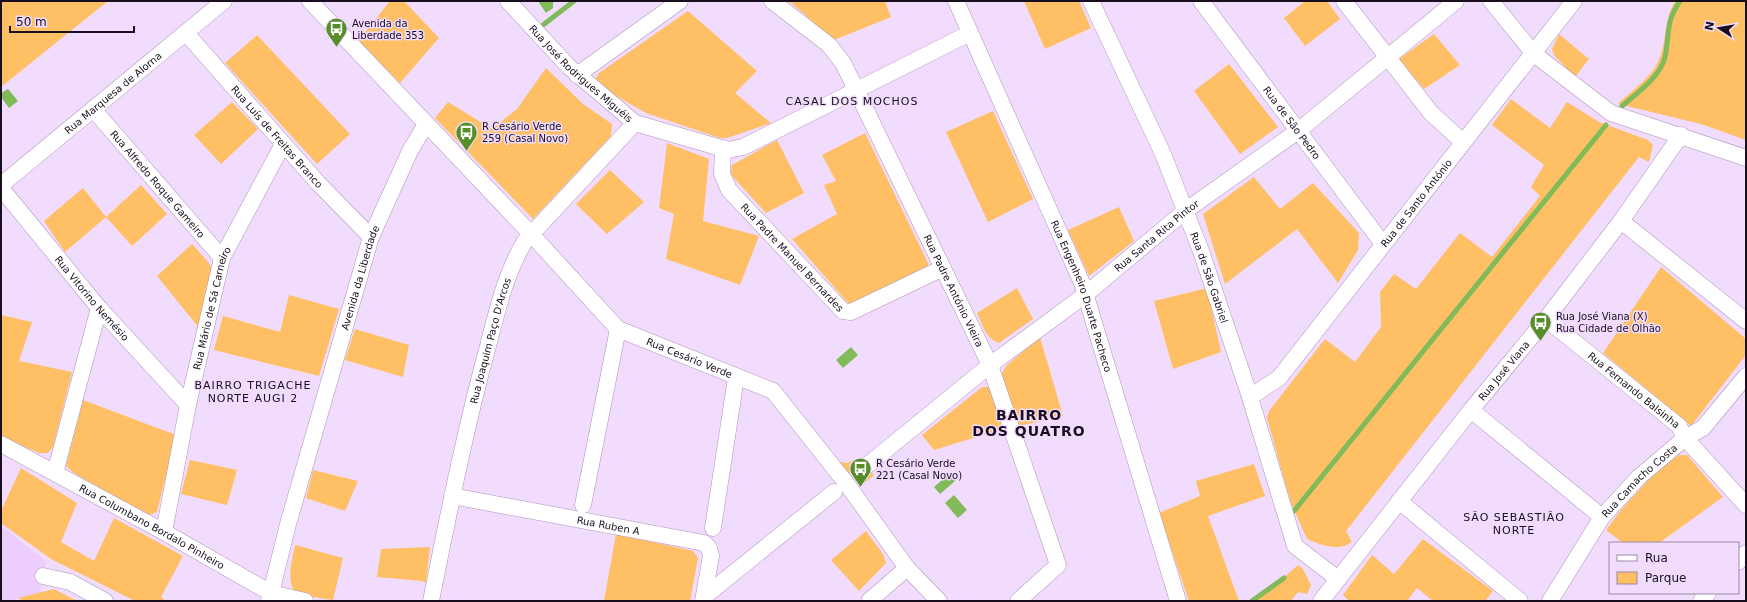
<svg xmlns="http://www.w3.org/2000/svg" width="1747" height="602" viewBox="0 0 1747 602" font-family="'DejaVu Sans',sans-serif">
<rect width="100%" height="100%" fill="#f2dcfd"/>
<path fill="#edcdfe" d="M 1,526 L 46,561 L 40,593 L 8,601 L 1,601 Z"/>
<path fill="#ffbf65" d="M 1,1 L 108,1 L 1,87 Z
M 390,1 L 404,1 L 439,38 L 400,83 L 358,41 Z
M 789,1 L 885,1 L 891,17 L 834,40 Z
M 1024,1 L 1079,1 L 1091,28 L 1045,49 Z
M 1305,1 L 1327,1 L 1340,19 L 1305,46 L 1284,18 Z
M 1675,1 L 1746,1 L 1746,140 L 1701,124 L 1618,104 C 1632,90 1654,76 1660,57 C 1667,38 1664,19 1675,1 Z
M 688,11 L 757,71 L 735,93 L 771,123 L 727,138 L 720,138 L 646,113 L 597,85 L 595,80 L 599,73 Z
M 1434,34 L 1460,65 L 1424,89 L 1399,59 Z
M 1559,34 L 1589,59 L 1575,77 L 1554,55 L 1552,49 Z
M 257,35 L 350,134 L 317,164 L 225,63 Z
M 1229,64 L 1278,127 L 1240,154 L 1194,91 Z
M 546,68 L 583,104 L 612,124 L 611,136 L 533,219 L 435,118 L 448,102 L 492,129 L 517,109 Z
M 1511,99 L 1550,128 L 1567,102 L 1599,122 L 1648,140 L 1653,145 L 1649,162 L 1639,157 L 1346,531 L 1352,542 C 1338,552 1321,545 1307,539 L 1290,501 L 1267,418 L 1269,411 L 1325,339 L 1355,362 L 1381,327 L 1380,292 L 1394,274 L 1416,289 L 1460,233 L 1492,257 L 1540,196 L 1531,187 L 1544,165 L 1492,125 Z
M 232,102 L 258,129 L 221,164 L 194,135 Z
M 993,111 L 1033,199 L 988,222 L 946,132 Z
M 865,133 L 928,263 L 928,266 L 852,303 L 848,303 L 792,239 L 837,214 L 824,185 L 836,181 L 822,155 Z
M 777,140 L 804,193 L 766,213 L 732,176 L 731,171 L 732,165 Z
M 667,143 L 709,159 L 703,221 L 759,236 L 740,285 L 666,259 L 674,214 L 659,208 Z
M 610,170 L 644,202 L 607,234 L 576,204 Z
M 1254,177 L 1280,209 L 1313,183 L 1359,233 L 1358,250 L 1338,283 L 1297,229 L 1225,284 L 1203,214 Z
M 141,185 L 167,214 L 132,246 L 106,217 L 65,252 L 44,221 L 83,188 L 106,217 Z
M 1119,207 L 1134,241 L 1089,276 L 1068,230 Z
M 192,244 L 209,263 L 213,273 L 199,328 L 157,276 Z
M 1661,267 L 1746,339 L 1746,355 L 1691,426 L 1603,353 Z
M 1017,288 L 1033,319 L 999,343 C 985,338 983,325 977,313 Z
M 1207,288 L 1221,352 L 1173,369 L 1154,301 Z
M 289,295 L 339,309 L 319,376 L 214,350 L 223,316 L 280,332 Z
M 1,315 L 32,322 L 19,361 L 72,372 L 53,447 L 48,453 L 39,453 L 1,436 Z
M 355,329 L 409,345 L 403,377 L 345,360 Z
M 1040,337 L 1063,416 L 1015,427 L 1001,375 L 1006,366 Z
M 982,387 L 990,387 L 1003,429 L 934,450 L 922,435 Z
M 83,400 L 176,435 L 157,512 L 147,516 L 74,473 L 66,466 Z
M 1679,455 L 1687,455 L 1723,497 L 1659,543 L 1623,543 L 1606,530 L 1621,510 L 1661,466 Z
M 859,458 L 863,462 L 848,474 L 842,468 L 840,462 L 847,463 Z
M 190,460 L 237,470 L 227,505 L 181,494 Z
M 1254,464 L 1265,496 L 1208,516 L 1239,601 L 1189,601 L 1159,513 L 1200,496 L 1196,481 Z
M 21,468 L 77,503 L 61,542 L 94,561 L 114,518 L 183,556 L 161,597 L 166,601 L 135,601 L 51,559 L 1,523 L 1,511 Z
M 869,468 L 874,475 L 860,487 L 854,479 Z
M 313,470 L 358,481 L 345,511 L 306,498 Z
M 866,531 L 883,554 L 886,563 L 859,591 L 831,560 Z
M 616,534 L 693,551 L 698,558 L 690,601 L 642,600 L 641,601 L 604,601 Z
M 1423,539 L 1493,591 L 1485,601 L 1433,601 L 1417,588 L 1407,601 L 1349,601 L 1343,595 L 1372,555 L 1394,574 Z
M 295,545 L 343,558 L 333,600 C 322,598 308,597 298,593 C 284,587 293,557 295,545 Z
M 430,547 L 426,583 L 422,581 L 377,577 L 381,549 Z
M 1298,565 L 1303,569 L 1311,585 L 1307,594 L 1298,592 L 1291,601 L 1257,601 Z
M 54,589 L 77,601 L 24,601 L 18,598 Z"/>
<path fill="#81ba59" d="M 538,1 L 555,1 L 553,3 L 553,8 L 546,13 Z
M 8,89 L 18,101 L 9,108 L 1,97 L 1,93 Z
M 851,347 L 858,355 L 843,368 L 836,360 Z
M 949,474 L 955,481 L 940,494 L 934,487 Z
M 954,495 L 967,510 L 958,518 L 945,503 Z"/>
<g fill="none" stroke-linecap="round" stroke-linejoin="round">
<path stroke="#81ba59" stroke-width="5" d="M 543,25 L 574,1
M 1622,106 C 1636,94 1661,76 1665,57 C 1670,33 1665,23 1680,1
M 1294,511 L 1606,125
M 1252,601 L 1284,578"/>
<defs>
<g id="minor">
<path id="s1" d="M 310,1 L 531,234 L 618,329 L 773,391 L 846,483 L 907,568 L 939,601"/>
<path id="s2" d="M 508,1 L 569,67 L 635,123 L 728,150 L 743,147 L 970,33"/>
<path id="s3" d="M 772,1 L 829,45 L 843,63 L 990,365 L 1058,565 L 1018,601"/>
<path id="s4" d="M 956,1 L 1082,283 L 1178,601"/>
<path id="s5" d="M 1091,1 L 1163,154 L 1201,251 L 1250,397 L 1295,546 L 1338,579"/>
<path id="s6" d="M 1201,1 L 1383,244"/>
<path d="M 1344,1 L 1431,113 L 1463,142"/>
<path d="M 1491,1 L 1534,54 L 1611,113 L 1746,158"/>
<path id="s7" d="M 186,33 L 318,183 L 371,237"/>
<path d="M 577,75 L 680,1"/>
<path id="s8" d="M 93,109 L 222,258"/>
<path id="s9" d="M 723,148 L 722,174 L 729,190 L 843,311 L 851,312 L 943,268"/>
<path id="s10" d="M 1,185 L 224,1"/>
<path id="s11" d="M 1,188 L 99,308 L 188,405"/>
<path d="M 1621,221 L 1746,321"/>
<path id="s12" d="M 1546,319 L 1679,426 L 1685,438 L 1746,505"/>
<path id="s13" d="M 1250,397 L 1279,378 L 1574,1"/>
<path d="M 1471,410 L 1602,517"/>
<path id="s14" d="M 1,444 L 164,532 L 271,593 L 305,601"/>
<path id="s15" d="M 859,472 L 990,365 L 1085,295 L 1185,211 L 1298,131 L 1456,1"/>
<path d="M 55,473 L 99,308"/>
<path id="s16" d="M 452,496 L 704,543 L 709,548 L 711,556 L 703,601"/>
<path d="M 1399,501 L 1520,601"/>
<path d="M 583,505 L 618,329"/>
<path d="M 713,528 L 736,378"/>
<path id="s17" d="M 164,532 L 188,405 L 222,258 L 283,144"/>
<path d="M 1738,562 L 1746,553"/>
<path d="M 43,576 L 70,582 L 105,601"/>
<path d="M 705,596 L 834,492"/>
<path id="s18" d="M 269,601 L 288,524 L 371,237 L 410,151 L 426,124"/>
<path id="s19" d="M 431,601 C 448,516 465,430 488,346 C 497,311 506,272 525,241 L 635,123"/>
<path d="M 869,601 L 907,568"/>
<path id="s20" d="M 1321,601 L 1471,410 L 1546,319 L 1621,221 L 1681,135"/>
<path id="s21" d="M 1550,601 L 1602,517 L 1639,477 L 1685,438 L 1703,428 L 1746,376"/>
<path d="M 1701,601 L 1708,593"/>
</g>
</defs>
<use href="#minor" stroke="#ad93ba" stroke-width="17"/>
<use href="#minor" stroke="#fff" stroke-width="16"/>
</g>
<defs>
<symbol id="bus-pin" viewBox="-11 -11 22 30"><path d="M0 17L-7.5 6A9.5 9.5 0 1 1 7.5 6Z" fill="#568e29" stroke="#f2dcfd"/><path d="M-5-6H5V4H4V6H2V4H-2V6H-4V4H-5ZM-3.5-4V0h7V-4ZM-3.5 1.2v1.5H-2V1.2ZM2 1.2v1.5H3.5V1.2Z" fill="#fff"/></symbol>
</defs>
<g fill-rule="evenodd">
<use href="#bus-pin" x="324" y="16" width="25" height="34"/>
<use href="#bus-pin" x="454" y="120" width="25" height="34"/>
<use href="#bus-pin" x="1528" y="310" width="25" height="34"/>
<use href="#bus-pin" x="848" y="456" width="25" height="34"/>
</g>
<g text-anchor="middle" stroke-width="3" stroke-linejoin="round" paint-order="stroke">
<g font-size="10" fill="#180e1d" stroke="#f2dcfd" text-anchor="start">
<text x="352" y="27">Avenida da<tspan x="352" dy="12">Liberdade 353</tspan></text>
<text x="482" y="130">R Cesário Verde<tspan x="482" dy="12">259 (Casal Novo)</tspan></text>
<text x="1556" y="320">Rua José Viana (X)<tspan x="1556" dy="12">Rua Cidade de Olhão</tspan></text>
<text x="876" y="467">R Cesário Verde<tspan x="876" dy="12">221 (Casal Novo)</tspan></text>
</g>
<g font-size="10" fill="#180e1d" stroke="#f2dcfd">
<text dy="4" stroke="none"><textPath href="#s2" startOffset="103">Rua José Rodrigues Miguéis</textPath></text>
<text dy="4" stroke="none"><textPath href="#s10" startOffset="145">Rua Marquesa de Alorna</textPath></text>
<text dy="4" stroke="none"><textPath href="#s6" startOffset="152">Rua de São Pedro</textPath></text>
<text dy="4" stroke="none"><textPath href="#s7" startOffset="138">Rua Luís de Freitas Branco</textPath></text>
<text dy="4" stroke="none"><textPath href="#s8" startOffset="99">Rua Alfredo Roque Gameiro</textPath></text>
<text dy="4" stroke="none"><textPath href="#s13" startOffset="257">Rua de Santo António</textPath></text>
<text dy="4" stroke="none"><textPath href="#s15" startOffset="380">Rua Santa Rita Pintor</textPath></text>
<text dy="4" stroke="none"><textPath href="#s9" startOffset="136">Rua Padre Manuel Bernardes</textPath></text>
<text dy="4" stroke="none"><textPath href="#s5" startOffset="301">Rua de São Gabriel</textPath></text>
<text dy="4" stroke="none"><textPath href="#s18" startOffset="336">Avenida da Liberdade</textPath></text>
<text dy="4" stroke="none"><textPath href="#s3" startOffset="348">Rua Padre António Vieira</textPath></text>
<text dy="4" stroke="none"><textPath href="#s4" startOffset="321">Rua Engenheiro Duarte Pacheco</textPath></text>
<text dy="4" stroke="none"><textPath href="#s11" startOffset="143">Rua Vitorino Nemésio</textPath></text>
<text dy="4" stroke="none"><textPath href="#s17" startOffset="229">Rua Mário de Sá Carneiro</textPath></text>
<text dy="4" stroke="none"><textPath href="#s19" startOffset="267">Rua Joaquim Paço D'Arcos</textPath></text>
<text dy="4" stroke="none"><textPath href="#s1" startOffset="527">Rua Cesário Verde</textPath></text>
<text dy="4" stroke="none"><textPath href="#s20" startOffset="294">Rua José Viana</textPath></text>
<text dy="4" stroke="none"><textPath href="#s12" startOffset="113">Rua Fernando Balsinha</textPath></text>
<text dy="4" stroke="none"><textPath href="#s21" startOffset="151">Rua Camacho Costa</textPath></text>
<text dy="4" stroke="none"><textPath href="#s16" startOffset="159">Rua Ruben A</textPath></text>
<text dy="4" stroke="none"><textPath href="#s14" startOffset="172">Rua Columbano Bordalo Pinheiro</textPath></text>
</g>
<g font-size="11" letter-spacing="1" fill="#180e1d" stroke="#f2dcfd">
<text x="852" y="105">CASAL DOS MOCHOS</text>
<text x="253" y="389">BAIRRO TRIGACHE<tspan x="253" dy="13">NORTE AUGI 2</tspan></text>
<text x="1514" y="521">SÃO SEBASTIÃO<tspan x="1514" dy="13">NORTE</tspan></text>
</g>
<g font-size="14" font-weight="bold" letter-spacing="1" fill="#180e1d" stroke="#f2dcfd">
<text x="1029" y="420">BAIRRO<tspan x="1029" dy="16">DOS QUATRO</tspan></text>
</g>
</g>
<rect width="1747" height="602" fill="none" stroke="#180e1d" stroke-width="4"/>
<rect x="1609" y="542" width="130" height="52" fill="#f2dcfd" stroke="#9b8aa3"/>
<rect x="1617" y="555" width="20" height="6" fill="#ffffff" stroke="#9b8aa3"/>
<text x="1645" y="562" font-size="12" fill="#180e1d">Rua</text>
<rect x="1617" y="572" width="20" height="12" fill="#ffbf65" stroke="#9b8aa3"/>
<text x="1645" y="582" font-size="12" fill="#180e1d">Parque</text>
<g transform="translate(1719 28) rotate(282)" stroke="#f2dcfd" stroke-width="3" paint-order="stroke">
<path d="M0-3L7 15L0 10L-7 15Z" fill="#180e1d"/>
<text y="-6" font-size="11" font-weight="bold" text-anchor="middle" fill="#180e1d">N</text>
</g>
<path d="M10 26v6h124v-6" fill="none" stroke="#180e1d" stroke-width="2"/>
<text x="16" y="26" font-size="12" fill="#180e1d" stroke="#f2dcfd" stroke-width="3" paint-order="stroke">50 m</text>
</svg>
